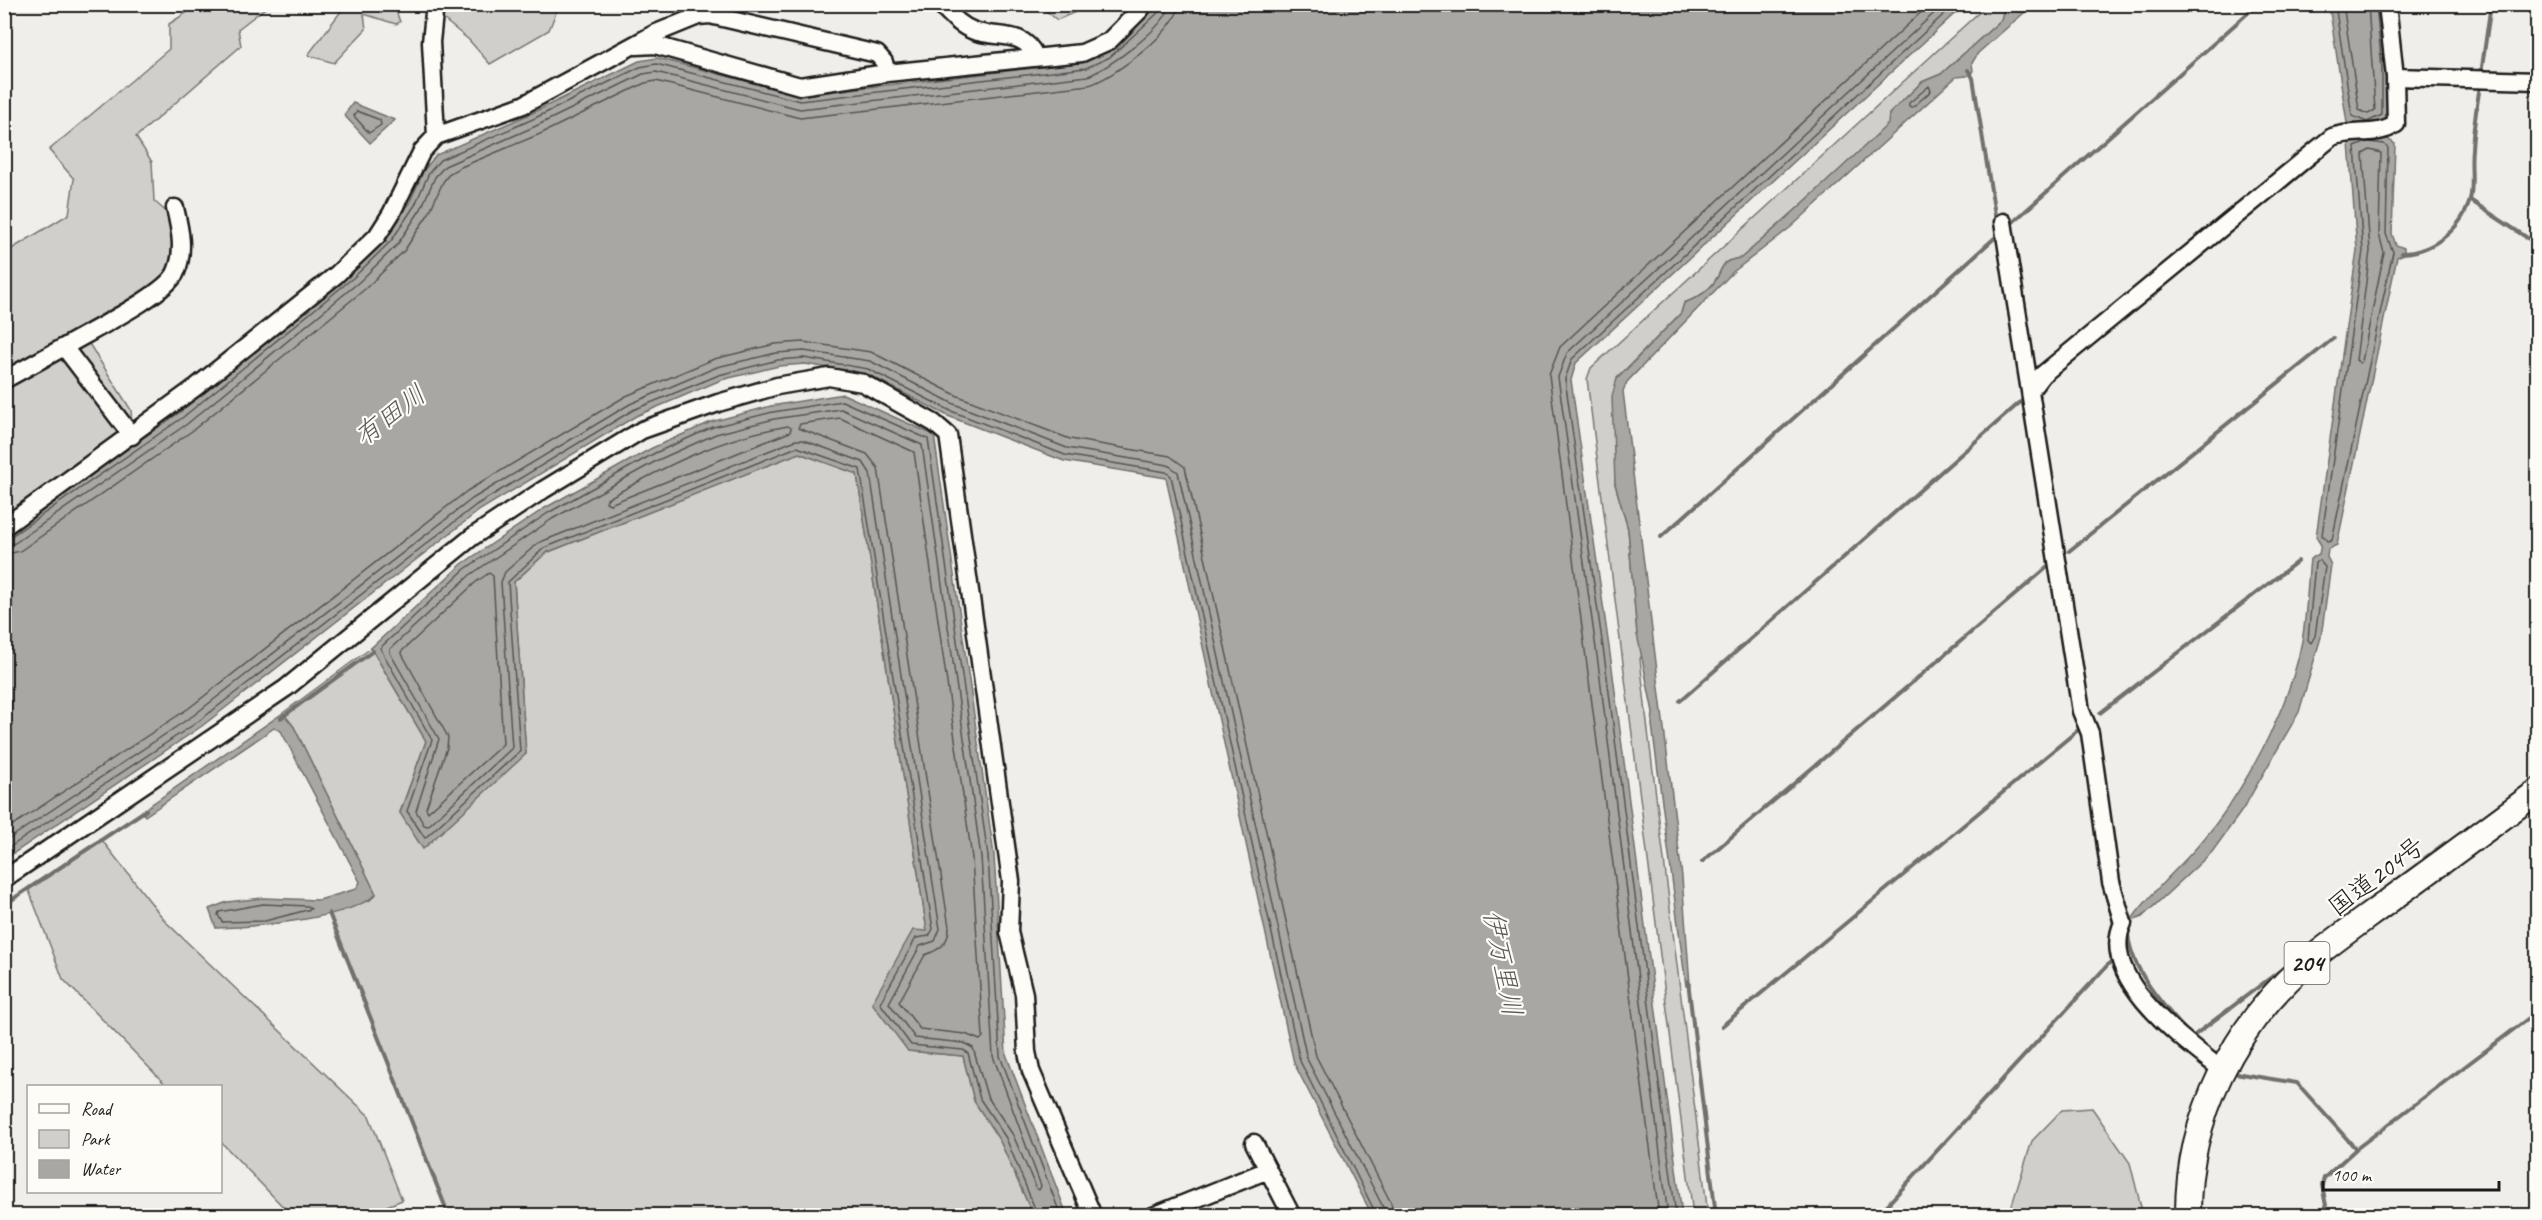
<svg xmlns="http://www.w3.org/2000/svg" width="2542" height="1220" viewBox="0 0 2542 1220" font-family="Caveat,'Klee One',sans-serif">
<rect width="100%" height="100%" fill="#f0eeea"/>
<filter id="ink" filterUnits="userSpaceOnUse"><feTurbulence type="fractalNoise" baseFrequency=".0167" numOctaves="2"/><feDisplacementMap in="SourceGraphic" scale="12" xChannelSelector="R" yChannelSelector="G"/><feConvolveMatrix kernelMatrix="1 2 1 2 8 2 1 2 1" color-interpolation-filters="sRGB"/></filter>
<g filter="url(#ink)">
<path fill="#d0cfcc" stroke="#767674" stroke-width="1.5" d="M 198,5 L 269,5 L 238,29 L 241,46 L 136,137 L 152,162 L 154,201 L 170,215 L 173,257 L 159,283 L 81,331 L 131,410 L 132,426 L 5,515 L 5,253 L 69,214 L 74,179 L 49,150 L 169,49 L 169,24 Z
M 339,5 L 394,5 L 400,22 L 396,24 L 364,14 L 366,29 L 334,63 L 308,55 L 342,10 Z
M 443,5 L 559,5 L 549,30 L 490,64 L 469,40 L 442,18 Z
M 1039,5 L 1092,5 L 1057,20 Z
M 1987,5 L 2005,5 L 2001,20 L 1941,74 L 1922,82 L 1889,114 L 1889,124 C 1840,170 1791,215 1741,258 C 1719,261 1725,266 1715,281 C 1708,292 1695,299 1684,303 L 1681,313 L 1617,378 L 1615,484 L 1628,529 L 1637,634 L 1643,653 L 1640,659 L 1647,723 L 1708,1215 L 1693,1215 L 1587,379 L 1591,368 Z
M 799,453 L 857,474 L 927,931 L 908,1051 L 963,1056 L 974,1101 L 1000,1141 L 1033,1215 L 449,1215 L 329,913 L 370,900 L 376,894 L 294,727 L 283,713 L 371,648 L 426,741 L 400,812 L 526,754 L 514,582 L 546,553 Z
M 101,839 L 166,922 L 369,1116 L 402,1200 L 364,1215 L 291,1215 L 221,1142 L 220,1086 L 167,1086 L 63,979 L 28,888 Z
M 2092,1108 L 2130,1163 L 2143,1215 L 2005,1215 L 2011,1208 L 2032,1141 L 2062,1110 Z"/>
<path fill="#a8a7a3" stroke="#706f6d" stroke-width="1.5" d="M 1159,5 L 1964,5 L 1576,363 L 1571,380 L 1612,668 L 1682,1215 L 1372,1215 L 1294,1063 L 1166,478 L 1064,461 L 948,416 L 867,374 L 805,364 L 779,366 L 721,380 L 636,416 L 480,510 L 202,726 L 5,859 L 5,534 L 179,413 L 350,272 L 386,237 L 410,202 L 424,170 L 436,155 L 530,114 L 639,61 L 657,58 L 800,95 L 1085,62 L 1106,52 Z
M 2005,5 L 2033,5 L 1978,53 L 1972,63 L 1973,71 L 1967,76 L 1956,77 L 1791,227 L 1733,272 L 1627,382 L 1623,391 L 1682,877 L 1690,985 L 1686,986 L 1652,725 L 1653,712 L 1637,634 L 1628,529 L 1615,484 L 1612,396 L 1617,379 L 1681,313 L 1684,303 C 1695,299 1708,292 1715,281 C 1725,266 1719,261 1741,258 C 1791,215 1840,170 1888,124 L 1889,114 L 1922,82 L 1941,74 L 2001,20 Z
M 2329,5 L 2381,5 L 2388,69 L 2388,119 L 2371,136 L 2386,138 L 2395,144 L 2392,234 L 2396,245 L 2404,248 L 2404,254 L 2397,257 L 2337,545 L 2328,549 L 2327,557 L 2331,565 L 2321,637 L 2299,712 L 2243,809 L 2212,852 L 2142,917 L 2130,922 C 2149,894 2175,872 2197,847 C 2242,796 2290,708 2302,641 C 2307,614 2307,586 2310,559 L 2319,554 L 2321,545 L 2316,537 L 2357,250 L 2349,143 L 2363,126 L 2347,123 Z
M 353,103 L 395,120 L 370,143 L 344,115 Z
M 843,394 L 934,435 L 994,855 L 1006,1054 L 1067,1215 L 1033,1215 L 1000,1141 L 974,1101 L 963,1056 L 908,1051 L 872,1003 L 913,930 L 927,931 L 857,474 L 799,453 L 546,553 L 514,582 L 526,754 L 423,849 L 400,813 L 426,741 L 371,648 L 462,564 L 545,508 L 652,448 L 711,422 L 771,406 Z
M 283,713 L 294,727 L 376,894 C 351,919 252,927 216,928 L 209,909 L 227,902 L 263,898 L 319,900 L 356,889 L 360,882 L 281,731 L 274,728 L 145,816 L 142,811 Z"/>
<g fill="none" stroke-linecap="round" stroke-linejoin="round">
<path stroke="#545452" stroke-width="1.5" d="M 2335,4 L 2352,116 L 2367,122 L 2382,115 L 2382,69 L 2376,4
M 2343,4 L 2359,110 L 2368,114 L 2375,110 L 2368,4
M 1929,86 L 1931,91 L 1913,107 L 1909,107 L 1909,103 Z
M 357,111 L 380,120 L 381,125 L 369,133 L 354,116 Z
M 2367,142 L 2355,147 L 2363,251 L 2322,535 L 2328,542 L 2332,540 L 2393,252 L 2386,234 L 2388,148 L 2384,144 L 2369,142
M 2370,150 L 2381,153 L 2379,234 L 2384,253 L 2362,361 L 2359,363 L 2356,360 L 2370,251 L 2363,154 Z
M 841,409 L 922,445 L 981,857 L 993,1056 L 1041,1186 L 1039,1190 L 1036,1188 L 1013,1135 L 987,1096 L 973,1048 L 964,1043 L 915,1038 L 889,1003 L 920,946 L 935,941 L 940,929 L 870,473 L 863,462 L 803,440 L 796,440 L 538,543 L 505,572 L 501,582 L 512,748 L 428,826 L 424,825 L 416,811 L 439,739 L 390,653 L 390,649 L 470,575 L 552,519 L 658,460 L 716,434 L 774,419 Z
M 840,418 L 914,452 L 972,858 L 983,1037 L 980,1040 L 965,1034 L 920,1029 L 899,1002 L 925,955 C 939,950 949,944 949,927 L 878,468 L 867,454 L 798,428 L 800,424 Z
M 788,426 L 791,428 L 790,432 L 610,504 L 606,502 L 607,499 C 665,466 722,437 788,426 Z
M 4,539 L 10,537 L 182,418 L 354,277 L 391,241 L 415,205 L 429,173 L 440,160 L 533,119 L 640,67 L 656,64 L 800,101 L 1086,68 L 1110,57 L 1160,11 L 1162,4
M 4,546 L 15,543 L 187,424 L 359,282 L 397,245 L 421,209 L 435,177 L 445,166 L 536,126 L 643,74 L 656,72 L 800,109 L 1088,76 C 1107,69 1168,26 1170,4
M 4,555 L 20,551 L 192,431 L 365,289 L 404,251 L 429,213 L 443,182 L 450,173 L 461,167 L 540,134 L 645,83 L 656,81 L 800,118 L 1089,85 C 1113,78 1178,30 1179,4
M 2319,560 L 2325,567 L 2315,636 L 2311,643 L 2308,640 L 2315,563 Z
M 489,573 L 493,576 L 503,744 L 428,812 L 426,808 L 447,748 L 448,737 L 401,652 L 476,582 Z
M 4,831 L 189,708 L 467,491 L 626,396 L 714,359 L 775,344 L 803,342 L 871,352 L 958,396 L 1070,439 L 1170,456 L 1185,467 L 1316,1056 L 1391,1203 L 1394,1216
M 4,842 L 194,715 L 472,499 L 630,404 L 717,367 L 776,353 L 804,351 L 870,361 L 954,404 L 1067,448 L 1168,465 L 1178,472 L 1307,1059 L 1383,1207 L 1385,1216
M 4,851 L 199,721 L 476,505 L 633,410 L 719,375 L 778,360 L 804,358 L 868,369 L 951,411 L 1065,455 L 1166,472 L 1171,476 L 1300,1061 L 1377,1216
M 263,904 L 308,906 L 311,909 L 265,921 L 222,922 L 218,915 L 219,912 Z
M 1038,1216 L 1006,1138 L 980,1099 L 968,1053 L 963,1050 L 911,1045 L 880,1003 L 916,938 L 929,936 L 933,929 L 860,469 L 797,447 L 544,548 L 508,582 L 520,751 L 425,838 L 407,811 L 432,740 L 380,648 L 465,569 L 548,513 L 655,453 L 713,427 L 773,412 L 842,401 L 928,439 L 988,856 L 1000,1056 L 1061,1216
M 1659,1216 L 1549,375 L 1560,347 L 1930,4
M 1668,1216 L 1599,670 L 1558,377 L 1567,353 L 1944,4
M 1676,1216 L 1606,669 L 1565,379 L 1572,359 L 1955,4"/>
<path stroke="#706f6d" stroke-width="4" d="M 1968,70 L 1973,78 L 1996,221
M 2481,74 L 2491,4
M 2274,196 L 2334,146
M 2470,200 L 2538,245
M 2012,223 L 2258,4
M 2401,253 C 2431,253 2461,230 2470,200 C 2474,184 2470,166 2472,149 C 2473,128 2477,106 2480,85
M 1661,537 L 1999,234
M 2069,551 L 2334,338
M 1680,701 L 2025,398
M 2100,713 L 2298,561
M 2074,714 L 2084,741
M 281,718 L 373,651
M 2425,858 L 2445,843
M 1702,862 L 2050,565
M 2398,879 L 2417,865
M 2106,894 L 2115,927
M 4,905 L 146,810
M 329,913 L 449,1216
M 2128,935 C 2132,971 2163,1006 2187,1032
M 1688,981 L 1716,1216
M 1722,1026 L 2078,730
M 2192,1037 L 2290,963
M 2235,1073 L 2297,1083 L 2356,1149
M 1877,1216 L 2114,958
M 2328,1216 L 2322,1185 L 2324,1178 L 2356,1149 L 2538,1011"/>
<defs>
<path id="minor" d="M 435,4 L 431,42 L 436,136
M 940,4 C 951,15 960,26 974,31 C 997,39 1023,29 1035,56
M 2387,4 L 2395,77
M 636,46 L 655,45 L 800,86 L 887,73 L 1082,53 L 1109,41 L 1141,9 L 1141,4
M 2003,222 L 2081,711 L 2090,733 L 2111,882 L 2123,923 C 2097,978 2185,1041 2222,1070
M 64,347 C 87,333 167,294 176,272 C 185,251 180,229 175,208
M 4,380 L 64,347 L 132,436
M 2032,388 L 2042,375 L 2332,137 C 2353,129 2378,137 2396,124 L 2395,77 L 2538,81
M 4,527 L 196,387 L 336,275 L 377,236 L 391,214 L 422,151 L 436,136 L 523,105 L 654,34 L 698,16 L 710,15 L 877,54 L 884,62 L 887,73
M 4,879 L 286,688 L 472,537 L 543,490 L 642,430 L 718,403 L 777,386 L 829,377 L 863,383 L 934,423 L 948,435 L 1011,881 L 1009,932 L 1024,994 L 1027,1052 L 1031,1071 L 1093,1216
M 1254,1143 L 1292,1216
M 1153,1216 L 1268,1170"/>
<path id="highway" d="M 2188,1216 C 2187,1117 2235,1023 2310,960 C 2337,938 2366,918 2394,897 C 2442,862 2490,827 2538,791"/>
</defs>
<use href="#minor" stroke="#1c1c1c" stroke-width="21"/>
<use href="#highway" stroke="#1c1c1c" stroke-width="28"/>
<use href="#minor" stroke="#fdfcf7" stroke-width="16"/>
<use href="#highway" stroke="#fdfcf7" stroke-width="24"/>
</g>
</g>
<g text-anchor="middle" stroke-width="4.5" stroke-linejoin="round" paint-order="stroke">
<rect fill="#fdfcf7" stroke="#605f5e" stroke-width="1.5" x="2284.5" y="942" width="45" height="42" rx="4.5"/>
<g font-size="24" font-weight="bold" fill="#1c1c1c">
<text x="2307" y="971">204</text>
</g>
<g font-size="26" fill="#1c1c1c" stroke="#fdfcf7">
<text transform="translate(2376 876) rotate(-37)" y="9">国道204号</text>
</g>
<g font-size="27" font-style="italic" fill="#5b5b59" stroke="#fdfcf7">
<text transform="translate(390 415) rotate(-37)" y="9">有田川</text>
<text transform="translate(1503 963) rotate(79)" y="9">伊万里川</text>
</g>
</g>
<rect width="2542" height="1220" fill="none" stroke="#fdfcf7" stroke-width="24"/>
<rect x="12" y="12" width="2518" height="1196" fill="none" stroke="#1c1c1c" stroke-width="2" filter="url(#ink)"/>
<rect x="27" y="1085" width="195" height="108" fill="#fdfcf7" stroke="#a3a29f" stroke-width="1.5"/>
<rect x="39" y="1104" width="30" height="9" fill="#fdfcf7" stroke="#a3a29f" stroke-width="1.5"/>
<text x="81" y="1115" font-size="18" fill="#1c1c1c">Road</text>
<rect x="39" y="1130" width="30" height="18" fill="#d0cfcc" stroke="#a3a29f" stroke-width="1.5"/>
<text x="81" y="1145" font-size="18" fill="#1c1c1c">Park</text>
<rect x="39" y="1160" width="30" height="18" fill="#a8a7a3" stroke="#a3a29f" stroke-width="1.5"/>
<text x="81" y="1175" font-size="18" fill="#1c1c1c">Water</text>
<path d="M2323 1181v9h176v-9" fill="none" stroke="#1c1c1c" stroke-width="3"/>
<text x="2332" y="1181" font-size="18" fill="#1c1c1c" stroke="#fdfcf7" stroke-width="4.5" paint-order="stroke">100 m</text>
</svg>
